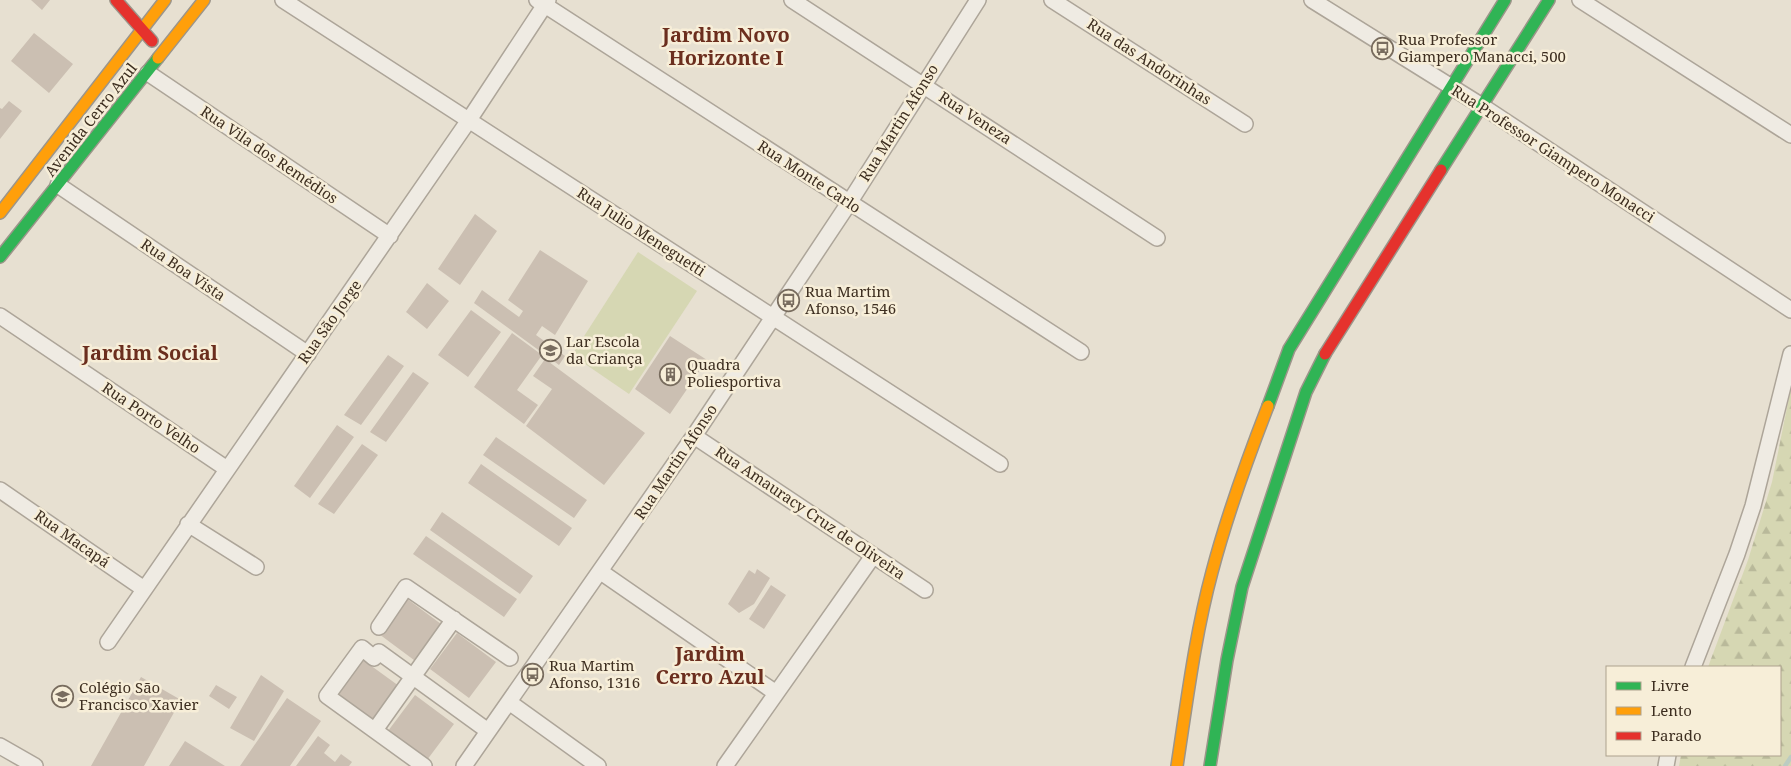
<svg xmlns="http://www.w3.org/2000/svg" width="1791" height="766" viewBox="0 0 1791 766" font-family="'Noto Serif',serif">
<defs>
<pattern id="forest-firs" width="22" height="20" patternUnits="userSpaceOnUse" patternTransform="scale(1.25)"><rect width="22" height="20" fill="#d6d7b3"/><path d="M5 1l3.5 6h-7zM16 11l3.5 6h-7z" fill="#b9b99a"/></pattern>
</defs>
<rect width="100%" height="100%" fill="#e7e0d1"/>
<path fill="url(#forest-firs)" d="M 1791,388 L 1791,766 L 1679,766 L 1681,755 L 1780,755 L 1780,667 L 1708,667 L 1748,560 L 1772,482 Z"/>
<path fill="#d6d7b3" d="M 638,252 L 697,291 L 629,394 L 572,355 Z"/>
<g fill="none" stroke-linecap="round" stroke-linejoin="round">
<path stroke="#bcccc2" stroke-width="4.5" d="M 1785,766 L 1791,757"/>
</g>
<path fill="#cbbfb2" d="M 31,0 L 50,0 L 42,10 Z
M 34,33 L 73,64 L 49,93 L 11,61 Z
M 9,101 L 22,111 L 0,139 L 0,108 L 2,109 Z
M 475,214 L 497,231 L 460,285 L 438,269 Z
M 540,250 L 588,281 L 555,335 L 542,326 L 536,335 L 565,356 L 559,365 L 474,303 L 482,290 L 519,317 L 523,311 L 508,300 Z
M 427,283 L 449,301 L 427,329 L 406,312 Z
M 471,310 L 501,332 L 468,377 L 438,355 Z
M 512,333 L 542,355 L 517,390 L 538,405 L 524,424 L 474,387 Z
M 670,336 L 707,360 L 670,414 L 635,389 Z
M 388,355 L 404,366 L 361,425 L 344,415 Z
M 545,359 L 645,433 L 604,485 L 526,426 L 552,389 L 533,376 Z
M 413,372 L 429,383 L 386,442 L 370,432 Z
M 337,425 L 354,437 L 310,498 L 294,486 Z
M 496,437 L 587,500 L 574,518 L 483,455 Z
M 362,444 L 378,455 L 334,514 L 318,504 Z
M 481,464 L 572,528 L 559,546 L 468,483 Z
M 442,512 L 533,576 L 520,594 L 430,530 Z
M 426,536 L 517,599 L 504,617 L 413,554 Z
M 757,569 L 770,578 L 754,604 L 739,613 L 728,604 L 749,570 L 755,574 Z
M 771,585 L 786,595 L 764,629 L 749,619 Z
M 406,598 L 445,627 L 418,663 L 379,634 Z
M 457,633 L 496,662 L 469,698 L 430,669 Z
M 359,657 L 399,686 L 371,722 L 332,693 Z
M 261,675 L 284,691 L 254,741 L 230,728 Z
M 141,677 L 181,700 L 144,766 L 91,766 Z
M 216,685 L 237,697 L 229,709 L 209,696 Z
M 415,695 L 454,724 L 427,760 L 388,731 Z
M 287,698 L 321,721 L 290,766 L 240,766 Z
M 318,736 L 330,745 L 324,753 L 335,762 L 341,754 L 352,762 L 349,766 L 296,766 Z
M 185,741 L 225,766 L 169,766 Z"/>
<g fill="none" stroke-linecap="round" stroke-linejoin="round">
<defs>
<path id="street" d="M 283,0 L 1000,464
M 537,0 L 1081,352
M 792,0 L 1157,238
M 1052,0 L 1245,124
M 1312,0 L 1482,106 L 1791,310
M 1580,0 L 1791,135
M 148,73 L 390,236
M 58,185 L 308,354
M 0,316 L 227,469
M 694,436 L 925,590
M 0,490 L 144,589
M 188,524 L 256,567
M 601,572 L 776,693
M 379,627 L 406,587 L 510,658
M 108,642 L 469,120 L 548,0
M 1693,667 L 1737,554 L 1753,506 L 1791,354
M 509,702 L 598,766
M 375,730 L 454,619
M 0,746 L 35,766
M 424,766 L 327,696 L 362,648 L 374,658 L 379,652 L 488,731
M 464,766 L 694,436 L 849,203 L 978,0
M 725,766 L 873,556
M 1666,766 L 1668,755"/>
<path id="fast" d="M 1441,170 L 1549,0
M 0,257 L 158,58
M 1268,406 L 1289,349 L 1505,0
M 1210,766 L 1227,660 L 1242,587 L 1306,392 L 1325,354"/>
<path id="slow" d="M 158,58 L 204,0
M 0,213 L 165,0
M 1177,766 C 1187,701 1195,635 1212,572 C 1227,515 1247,460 1268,406"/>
<path id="jam" d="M 116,0 L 152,41
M 1325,354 L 1441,170"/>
</defs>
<use href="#street" stroke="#ada599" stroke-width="18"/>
<use href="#fast" stroke="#9c958a" stroke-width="14"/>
<use href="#slow" stroke="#9c958a" stroke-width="14"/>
<use href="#jam" stroke="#9c958a" stroke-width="14"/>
<use href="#street" stroke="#efebe3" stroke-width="15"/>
<use href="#fast" stroke="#30b455" stroke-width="11"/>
<use href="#slow" stroke="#ff9f0a" stroke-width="11"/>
<use href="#jam" stroke="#e5322d" stroke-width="11"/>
</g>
<defs>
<symbol id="bus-ring" viewBox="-11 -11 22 22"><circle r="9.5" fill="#f7eed8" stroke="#786c5e" stroke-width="1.5"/><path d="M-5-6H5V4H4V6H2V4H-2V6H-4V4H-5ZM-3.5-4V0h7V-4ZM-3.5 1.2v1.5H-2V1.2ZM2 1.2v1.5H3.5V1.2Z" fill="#786c5e"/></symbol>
<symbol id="school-ring" viewBox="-11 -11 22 22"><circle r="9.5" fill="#f7eed8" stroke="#786c5e" stroke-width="1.5"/><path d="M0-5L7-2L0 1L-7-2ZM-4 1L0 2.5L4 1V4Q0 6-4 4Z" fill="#786c5e"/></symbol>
<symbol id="building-ring" viewBox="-11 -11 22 22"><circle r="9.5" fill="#f7eed8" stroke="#786c5e" stroke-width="1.5"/><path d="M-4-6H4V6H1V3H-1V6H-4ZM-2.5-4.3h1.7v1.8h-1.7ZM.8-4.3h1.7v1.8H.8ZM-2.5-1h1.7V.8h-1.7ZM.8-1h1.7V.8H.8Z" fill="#786c5e"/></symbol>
</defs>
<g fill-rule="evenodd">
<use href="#bus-ring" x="1370" y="36" width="25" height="25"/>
<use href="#bus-ring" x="776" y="288" width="25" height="25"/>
<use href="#school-ring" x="538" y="338" width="25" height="25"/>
<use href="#building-ring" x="658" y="362" width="25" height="25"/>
<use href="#bus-ring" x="520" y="662" width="25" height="25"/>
<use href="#school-ring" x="50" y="684" width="25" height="25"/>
</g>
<g text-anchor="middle" stroke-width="5" stroke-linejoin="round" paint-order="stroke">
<g font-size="15" fill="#3d2e20" stroke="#f7eed8" text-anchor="start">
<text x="1398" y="45">Rua Professor<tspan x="1398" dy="17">Giampero Manacci, 500</tspan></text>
<text x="805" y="297">Rua Martim<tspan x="805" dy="17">Afonso, 1546</tspan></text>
<text x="566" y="347">Lar Escola<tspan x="566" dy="17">da Criança</tspan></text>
<text x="687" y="370">Quadra<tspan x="687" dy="17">Poliesportiva</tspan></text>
<text x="549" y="671">Rua Martim<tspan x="549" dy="17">Afonso, 1316</tspan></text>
<text x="79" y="693">Colégio São<tspan x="79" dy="17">Francisco Xavier</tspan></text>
</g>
<g font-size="15" fill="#3d2e20" stroke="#f7eed8">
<text transform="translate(1149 62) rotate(33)" y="5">Rua das Andorinhas</text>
<text transform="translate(975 118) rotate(33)" y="5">Rua Veneza</text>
<text transform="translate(91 120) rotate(-52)" y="5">Avenida Cerro Azul</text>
<text transform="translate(899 123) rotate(-58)" y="5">Rua Martin Afonso</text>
<text transform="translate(1553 154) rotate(33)" y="5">Rua Professor Giampero Monacci</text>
<text transform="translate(269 155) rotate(34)" y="5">Rua Vila dos Remédios</text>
<text transform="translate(809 177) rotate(33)" y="5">Rua Monte Carlo</text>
<text transform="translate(641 232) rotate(33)" y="5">Rua Julio Meneguetti</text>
<text transform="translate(183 270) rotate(34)" y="5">Rua Boa Vista</text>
<text transform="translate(330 322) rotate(-55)" y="5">Rua São Jorge</text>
<text transform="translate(151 418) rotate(34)" y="5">Rua Porto Velho</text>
<text transform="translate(676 462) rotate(-56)" y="5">Rua Martin Afonso</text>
<text transform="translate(810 513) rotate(34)" y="5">Rua Amauracy Cruz de Oliveira</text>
<text transform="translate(72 539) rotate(35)" y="5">Rua Macapá</text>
</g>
<g font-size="20" font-weight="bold" fill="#6b2e1e" stroke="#f7eed8">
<text x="726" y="42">Jardim Novo<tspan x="726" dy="23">Horizonte I</tspan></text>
<text x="150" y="360">Jardim Social</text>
<text x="710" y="661">Jardim<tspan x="710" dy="23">Cerro Azul</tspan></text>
</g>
</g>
<rect x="1606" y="666" width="175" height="90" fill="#f7eed8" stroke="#ada18e"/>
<rect x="1616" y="682" width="25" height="8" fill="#30b455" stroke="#ada18e"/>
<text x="1651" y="691" font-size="15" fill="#3d2e20">Livre</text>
<rect x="1616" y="707" width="25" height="8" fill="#ff9f0a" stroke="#ada18e"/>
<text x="1651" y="716" font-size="15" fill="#3d2e20">Lento</text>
<rect x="1616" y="732" width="25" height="8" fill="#e5322d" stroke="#ada18e"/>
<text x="1651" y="741" font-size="15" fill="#3d2e20">Parado</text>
</svg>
